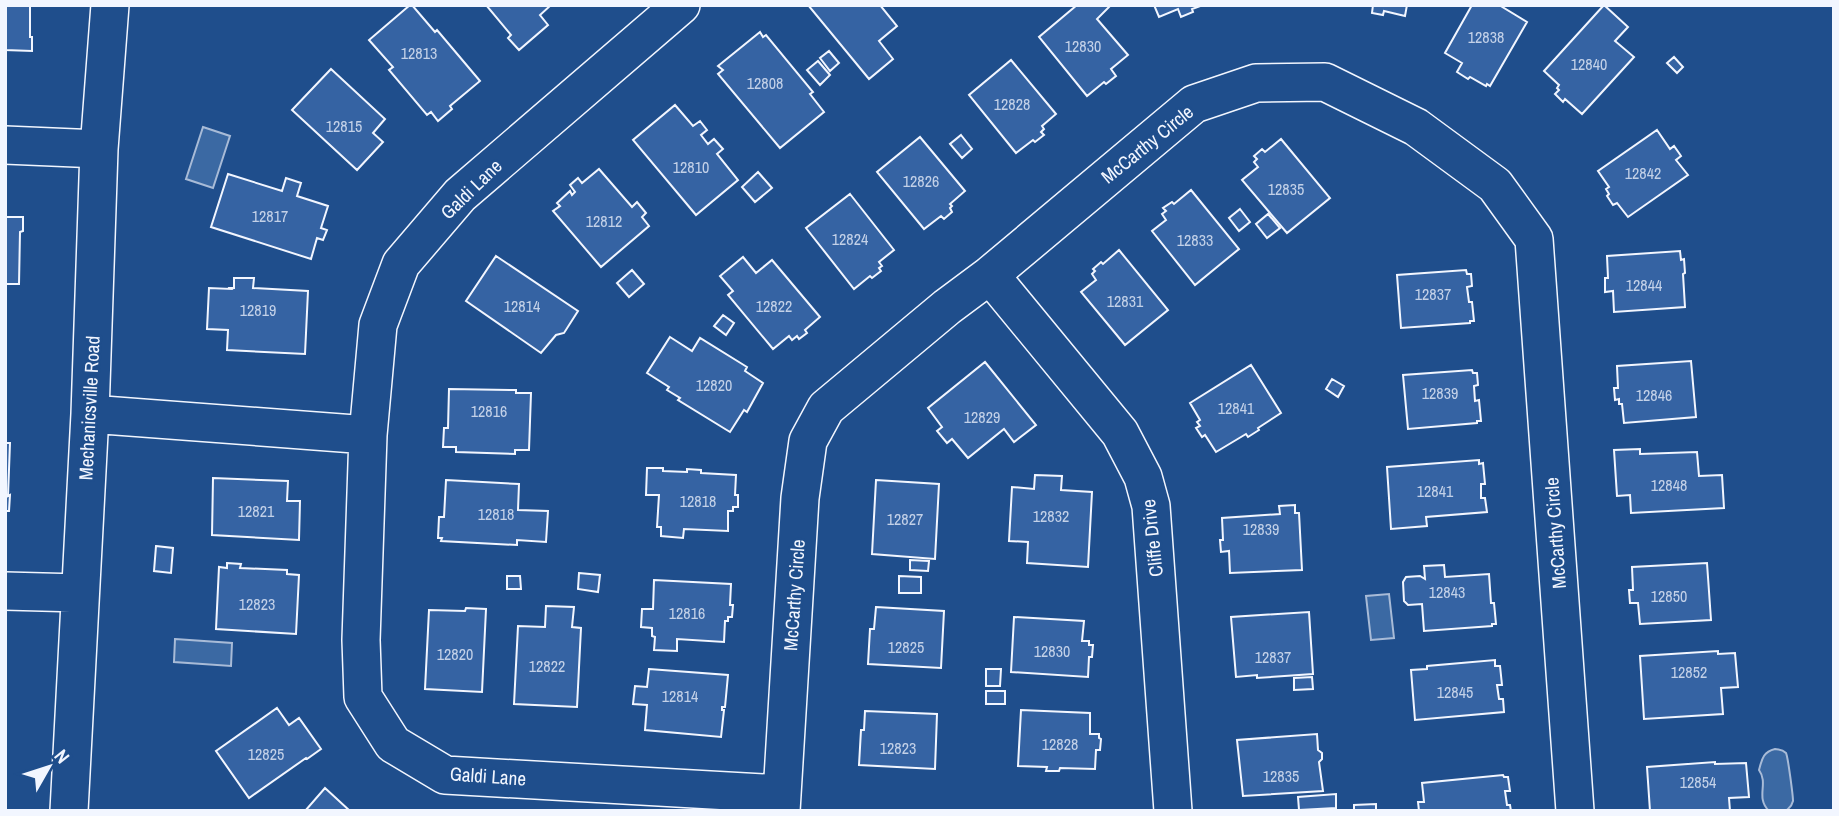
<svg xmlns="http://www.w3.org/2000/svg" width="1839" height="816" viewBox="0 0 1839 816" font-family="'Archivo Narrow',sans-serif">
<rect width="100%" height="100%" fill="#1f4e8c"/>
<path fill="#3b69a3" stroke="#a8bbd7" stroke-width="2" d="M 203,127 L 230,136 L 213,188 L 186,179 Z
M 1389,594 L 1394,638 L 1371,640 L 1366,596 Z
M 175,639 L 232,643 L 231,666 L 174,662 Z
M 1775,749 C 1781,750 1782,749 1786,753 C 1788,757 1793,796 1793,801 C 1792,806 1790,807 1786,811 L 1769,811 C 1755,797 1769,784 1759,770 C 1762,759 1763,752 1775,749 Z"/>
<path fill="#3563a3" stroke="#f2f6ff" stroke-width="2" d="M 5,5 L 30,5 L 30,37 L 32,37 L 32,51 L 5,50 Z
M 410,5 L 412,5 L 435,32 L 437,30 L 480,81 L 450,106 L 452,109 L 438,121 L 431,112 L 427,115 L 389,70 L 393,67 L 369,40 Z
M 486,5 L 551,5 L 540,15 L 548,25 L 519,50 L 508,38 L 511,35 Z
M 808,5 L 880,5 L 897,26 L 879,41 L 893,59 L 869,79 Z
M 1077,5 L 1111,5 L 1097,19 L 1128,55 L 1111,69 L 1116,76 L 1106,84 L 1104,82 L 1087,96 L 1039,37 Z
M 1154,5 L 1203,5 L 1192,9 L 1193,12 L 1181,17 L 1178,9 L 1159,17 Z
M 1373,5 L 1407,5 L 1405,16 L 1384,11 L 1383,15 L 1372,13 Z
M 1472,5 L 1499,5 L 1527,22 L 1490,86 L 1487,84 L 1486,86 L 1470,77 L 1468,79 L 1457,72 L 1462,63 L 1445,53 Z
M 1604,5 L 1628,27 L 1615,41 L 1634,57 L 1582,114 L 1565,99 L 1563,102 L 1555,94 L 1559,90 L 1557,88 L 1559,85 L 1544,71 Z
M 760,32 L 763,37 L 766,35 L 813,92 L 810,94 L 824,112 L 780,148 L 718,74 L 723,70 L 718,66 Z
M 829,51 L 839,63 L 830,71 L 820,58 Z
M 1674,57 L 1683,67 L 1677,73 L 1667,63 Z
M 1011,60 L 1056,114 L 1042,126 L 1044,129 L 1041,132 L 1044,135 L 1035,142 L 1033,140 L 1016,153 L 969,95 Z
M 818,61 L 830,75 L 820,85 L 807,70 Z
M 331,69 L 385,119 L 373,133 L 383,142 L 357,170 L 292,110 Z
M 675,105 L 693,126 L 700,121 L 707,130 L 701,135 L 708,144 L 714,139 L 723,149 L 717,154 L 738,180 L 696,215 L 633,140 Z
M 1657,130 L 1670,149 L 1674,146 L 1679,153 L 1681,156 L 1676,160 L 1688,175 L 1628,217 L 1617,203 L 1613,205 L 1607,196 L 1609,194 L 1606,189 L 1609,187 L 1598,171 Z
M 961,135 L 972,149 L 962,158 L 950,144 Z
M 920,137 L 965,191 L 950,204 L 952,206 L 950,208 L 952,212 L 944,219 L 941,216 L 924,229 L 877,172 Z
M 1281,139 L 1330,198 L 1287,233 L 1242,180 L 1258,167 L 1254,162 L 1257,159 L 1254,156 L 1262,149 L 1265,152 Z
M 599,169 L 632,207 L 637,202 L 646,213 L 642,217 L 649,226 L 601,267 L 553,211 L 560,206 L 557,203 L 570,191 L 572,195 L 575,192 L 570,185 L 578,178 L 582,183 Z
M 758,172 L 772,188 L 755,202 L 742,187 Z
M 228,174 L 282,191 L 286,178 L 301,183 L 297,196 L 328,206 L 321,228 L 327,230 L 323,240 L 317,238 L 311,259 L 211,227 Z
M 1191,190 L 1239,249 L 1195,285 L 1152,231 L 1166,220 L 1162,214 L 1166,211 L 1163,208 L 1172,202 L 1174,204 Z
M 850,194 L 894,250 L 879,262 L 882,266 L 879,268 L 881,271 L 872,278 L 870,276 L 854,289 L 806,228 Z
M 1240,209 L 1250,222 L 1239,231 L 1229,218 Z
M 1268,214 L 1280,228 L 1267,238 L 1256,224 Z
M 5,217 L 23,217 L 23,231 L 20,232 L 19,284 L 5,284 Z
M 1119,250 L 1168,310 L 1125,345 L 1081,292 L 1096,280 L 1092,274 L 1095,271 L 1093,269 L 1101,262 L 1103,264 Z
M 1680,251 L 1681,260 L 1684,259 L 1685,273 L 1683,274 L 1685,307 L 1614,312 L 1613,291 L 1605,292 L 1605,278 L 1608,278 L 1607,256 Z
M 496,256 L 578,311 L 564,333 L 556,335 L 541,353 L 466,301 Z
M 743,257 L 756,273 L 772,260 L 820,317 L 805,330 L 807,333 L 799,339 L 797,336 L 792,340 L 789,336 L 773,349 L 728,295 L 733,291 L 720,276 Z
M 632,270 L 644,284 L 629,297 L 617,283 Z
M 1466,270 L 1467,274 L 1471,274 L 1472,286 L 1467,287 L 1469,302 L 1472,302 L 1474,321 L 1470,321 L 1470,323 L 1401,328 L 1397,275 Z
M 234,278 L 254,278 L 253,288 L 308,291 L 305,354 L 227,350 L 228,330 L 207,329 L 209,288 L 231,289 L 230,288 L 234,288 Z
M 723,315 L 734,323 L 726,335 L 714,326 Z
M 670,337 L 692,351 L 700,338 L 747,367 L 745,371 L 763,383 L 747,412 L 744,410 L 730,432 L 678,400 L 680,398 L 667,390 L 669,387 L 647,373 Z
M 1691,361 L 1696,417 L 1624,423 L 1622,404 L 1619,404 L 1619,399 L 1615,400 L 1614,388 L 1618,388 L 1617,366 Z
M 985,362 L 1036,425 L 1014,442 L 1004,429 L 968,458 L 952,439 L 947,443 L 937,431 L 942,427 L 928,408 Z
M 1251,365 L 1281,413 L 1258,428 L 1259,430 L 1248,437 L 1246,434 L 1216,452 L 1205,435 L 1202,437 L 1196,428 L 1200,426 L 1197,422 L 1200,420 L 1190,403 Z
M 1472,370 L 1473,373 L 1477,373 L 1478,385 L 1474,386 L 1475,401 L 1479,400 L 1481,421 L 1477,421 L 1477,423 L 1408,429 L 1403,375 Z
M 1332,379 L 1344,386 L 1338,397 L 1326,389 Z
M 449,389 L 516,390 L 516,393 L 531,393 L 529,450 L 515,450 L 515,454 L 456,452 L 456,447 L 443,447 L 444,428 L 448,428 Z
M 5,443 L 10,443 L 8,496 L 10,495 L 9,511 L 5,511 Z
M 1640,449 L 1640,454 L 1697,452 L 1699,476 L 1722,475 L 1724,508 L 1631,513 L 1630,495 L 1617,496 L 1614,450 Z
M 1479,460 L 1479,464 L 1483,463 L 1485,484 L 1481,484 L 1481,498 L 1485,498 L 1487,512 L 1426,517 L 1427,526 L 1391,529 L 1387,467 Z
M 647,468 L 663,468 L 663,471 L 687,472 L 687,469 L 701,470 L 701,473 L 736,475 L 735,495 L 738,495 L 738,507 L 733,507 L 733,511 L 728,511 L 728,531 L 684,529 L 683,538 L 661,536 L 661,527 L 657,527 L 659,495 L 646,495 Z
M 1035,475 L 1062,476 L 1061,490 L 1092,492 L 1088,567 L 1027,563 L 1028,542 L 1009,541 L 1012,487 L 1034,489 Z
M 213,478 L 288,481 L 287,501 L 300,501 L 299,540 L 212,535 Z
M 446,480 L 519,484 L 518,510 L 548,511 L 546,542 L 517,540 L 517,545 L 441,541 L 442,538 L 438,538 L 439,517 L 444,517 Z
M 876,480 L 939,484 L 935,559 L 872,554 Z
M 1295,505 L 1295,513 L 1299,513 L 1302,570 L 1230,573 L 1229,551 L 1221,552 L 1220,540 L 1223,540 L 1222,518 L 1280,514 L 1279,506 Z
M 156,546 L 173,548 L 171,573 L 154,571 Z
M 910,560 L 929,561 L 928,571 L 910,570 Z
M 227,563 L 241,564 L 240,568 L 287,570 L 287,574 L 299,575 L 296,634 L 216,629 L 219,567 L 227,568 Z
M 1707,563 L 1711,620 L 1640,624 L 1638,603 L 1630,603 L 1629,590 L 1633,590 L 1632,567 Z
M 1444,565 L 1445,577 L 1489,574 L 1491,603 L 1494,603 L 1496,624 L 1492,624 L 1492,626 L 1424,631 L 1422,604 L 1408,605 L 1404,601 L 1403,582 L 1406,577 L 1420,576 L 1425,579 L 1424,566 Z
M 579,573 L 600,575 L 598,592 L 578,589 Z
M 507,576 L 520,576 L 521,589 L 507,589 Z
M 899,576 L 921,577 L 921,593 L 899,593 Z
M 654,580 L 731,584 L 730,605 L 733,605 L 732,617 L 728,617 L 728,621 L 725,621 L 724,642 L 677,639 L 677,651 L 654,650 L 655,637 L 652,636 L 652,628 L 641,627 L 642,609 L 653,609 Z
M 546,606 L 574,607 L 572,627 L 581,628 L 577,707 L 514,704 L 518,626 L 545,627 Z
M 876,607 L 944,611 L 941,668 L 868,664 L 870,629 L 874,629 Z
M 466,608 L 486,609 L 482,692 L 425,689 L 429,610 L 465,611 Z
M 1309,612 L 1313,674 L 1257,678 L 1257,675 L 1236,677 L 1231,617 Z
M 1014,617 L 1084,621 L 1082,641 L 1089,641 L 1089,645 L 1093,645 L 1092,657 L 1089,657 L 1088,677 L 1011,672 Z
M 1718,651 L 1718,654 L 1735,653 L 1738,687 L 1721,688 L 1723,714 L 1644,719 L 1640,656 Z
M 1495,660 L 1495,666 L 1500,666 L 1502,685 L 1497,685 L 1499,699 L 1503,699 L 1504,712 L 1415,720 L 1411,670 L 1427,669 L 1427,666 Z
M 649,669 L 728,675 L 725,707 L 722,707 L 722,710 L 724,710 L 721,737 L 645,730 L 647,705 L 633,704 L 635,686 L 647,687 Z
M 986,669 L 1001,669 L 1000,686 L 986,686 Z
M 1312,677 L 1313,689 L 1294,690 L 1294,678 Z
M 986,691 L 1005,691 L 1005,704 L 986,704 Z
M 277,708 L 289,725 L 299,718 L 321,749 L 307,759 L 306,758 L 249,798 L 216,751 Z
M 1021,710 L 1090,713 L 1090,734 L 1099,734 L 1099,738 L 1101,739 L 1100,750 L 1096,750 L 1095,769 L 1060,768 L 1059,771 L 1046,771 L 1047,767 L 1018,766 Z
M 865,711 L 937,714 L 935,769 L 859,765 L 861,730 L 864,730 Z
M 1317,734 L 1318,750 L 1322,753 L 1322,759 L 1319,762 L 1323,791 L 1243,796 L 1237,740 Z
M 1715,762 L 1715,764 L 1746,763 L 1749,797 L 1729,798 L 1730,811 L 1650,811 L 1647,767 Z
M 1503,775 L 1504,777 L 1508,777 L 1510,791 L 1505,791 L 1507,805 L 1510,805 L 1511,811 L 1419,811 L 1418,802 L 1424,802 L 1422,783 Z
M 325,788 L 350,811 L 305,811 Z
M 1336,794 L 1336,808 L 1299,810 L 1298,797 Z
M 1376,804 L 1376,811 L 1354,811 L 1354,805 Z"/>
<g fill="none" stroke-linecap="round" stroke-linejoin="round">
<defs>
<path id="minor" d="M 681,5 L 460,195 L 401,264 L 378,325 L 368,435 L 361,640 L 363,697 L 393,744 L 445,775 L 782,794
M 5,145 L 99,149
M 990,275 L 1120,433 L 1143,477 L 1151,506 L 1173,811
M 90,414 L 368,435
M 5,591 L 80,593
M 69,811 L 90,414 L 99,149 L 110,5
M 781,811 L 800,498 L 808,441 L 826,408 L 947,307 L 990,275 L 1194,104 L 1256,83 L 1325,82 L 1416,127 L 1495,185 L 1534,239 L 1575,811"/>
</defs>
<use href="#minor" stroke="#f2f6ff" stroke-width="40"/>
<use href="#minor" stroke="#1f4e8c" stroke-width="37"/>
</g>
<g text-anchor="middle" stroke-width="5" stroke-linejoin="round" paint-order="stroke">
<g font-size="16" fill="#c3d1e8">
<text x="1486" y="43">12838</text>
<text x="1083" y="52">12830</text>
<text x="419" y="59">12813</text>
<text x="1589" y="70">12840</text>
<text x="765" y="89">12808</text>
<text x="1012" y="110">12828</text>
<text x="344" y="132">12815</text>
<text x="691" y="173">12810</text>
<text x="1643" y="179">12842</text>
<text x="921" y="187">12826</text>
<text x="1286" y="195">12835</text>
<text x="270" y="222">12817</text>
<text x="604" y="227">12812</text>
<text x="850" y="245">12824</text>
<text x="1195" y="246">12833</text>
<text x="1644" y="291">12844</text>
<text x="1433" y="300">12837</text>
<text x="1125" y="307">12831</text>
<text x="522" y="312">12814</text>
<text x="774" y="312">12822</text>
<text x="258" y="316">12819</text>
<text x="714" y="391">12820</text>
<text x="1440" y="399">12839</text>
<text x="1654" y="401">12846</text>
<text x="1236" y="414">12841</text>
<text x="489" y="417">12816</text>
<text x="982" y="423">12829</text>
<text x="1669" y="491">12848</text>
<text x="1435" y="497">12841</text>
<text x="698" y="507">12818</text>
<text x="256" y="517">12821</text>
<text x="496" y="520">12818</text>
<text x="1051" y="522">12832</text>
<text x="905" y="525">12827</text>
<text x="1261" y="535">12839</text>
<text x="1447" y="598">12843</text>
<text x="1669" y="602">12850</text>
<text x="257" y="610">12823</text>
<text x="687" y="619">12816</text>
<text x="906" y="653">12825</text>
<text x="1052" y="657">12830</text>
<text x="455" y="660">12820</text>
<text x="1273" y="663">12837</text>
<text x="547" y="672">12822</text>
<text x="1689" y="678">12852</text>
<text x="1455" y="698">12845</text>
<text x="680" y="702">12814</text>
<text x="1060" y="750">12828</text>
<text x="898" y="754">12823</text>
<text x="266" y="760">12825</text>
<text x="1281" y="782">12835</text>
<text x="1698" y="788">12854</text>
</g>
<g font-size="19" fill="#f2f6ff" stroke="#1f4e8c">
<text transform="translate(1147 144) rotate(-39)" y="7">McCarthy Circle</text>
<text transform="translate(471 189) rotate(-44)" y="7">Galdi Lane</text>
<text transform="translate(89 408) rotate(-87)" y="7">Mechanicsville Road</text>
<text transform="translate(1555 533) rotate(-94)" y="7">McCarthy Circle</text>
<text transform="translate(1152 538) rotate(-96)" y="7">Cliffe Drive</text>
<text transform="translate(794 595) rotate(-86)" y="7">McCarthy Circle</text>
<text transform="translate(488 776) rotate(4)" y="7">Galdi Lane</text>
</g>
</g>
<rect width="1839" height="816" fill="none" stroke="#f2f6ff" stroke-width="14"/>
<g transform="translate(49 767) rotate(51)" stroke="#1f4e8c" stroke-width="5" paint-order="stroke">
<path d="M0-5L12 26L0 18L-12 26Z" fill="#f2f6ff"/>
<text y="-10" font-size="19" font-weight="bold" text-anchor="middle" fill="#f2f6ff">N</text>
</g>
</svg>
